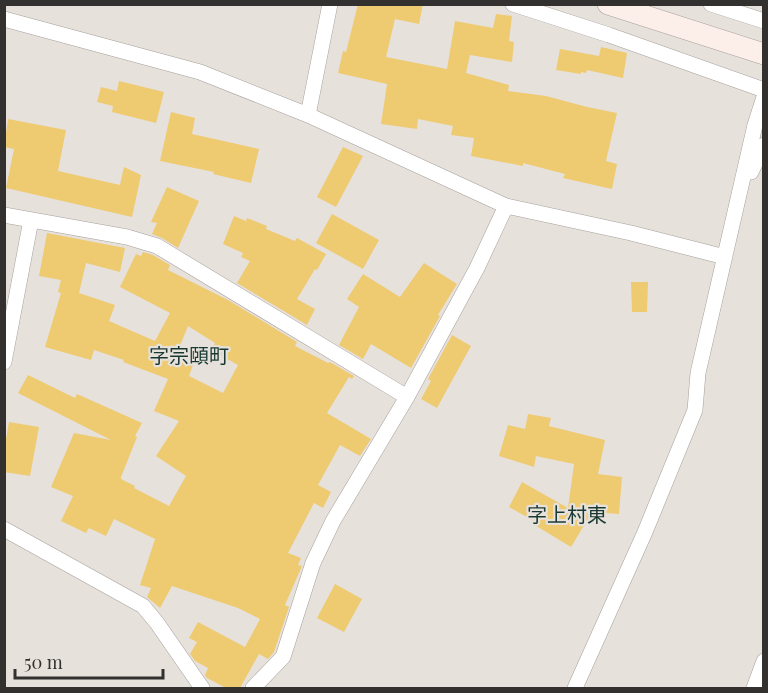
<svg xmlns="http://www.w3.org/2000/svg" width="768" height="693" viewBox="0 0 768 693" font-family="'Playfair Display','Noto Sans JP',serif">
<rect width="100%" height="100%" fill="#e7e1dc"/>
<path fill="#eeca71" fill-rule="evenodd" d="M 358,4 L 423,4 L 419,24 L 395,19 L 386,57 L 447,69 L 455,21 L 493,28 L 496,14 L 512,16 L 509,41 L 514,42 L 512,62 L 470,55 L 466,73 L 509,85 L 508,91 L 546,96 L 587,107 L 617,113 L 606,161 L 617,164 L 612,189 L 563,178 L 565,174 L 523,163 L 523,166 L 471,156 L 474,138 L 451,135 L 453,126 L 418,119 L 417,129 L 381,124 L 387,84 L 338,73 L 343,51 L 346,52 Z
M 601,47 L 627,53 L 623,78 L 587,70 L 586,73 L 581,72 L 581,74 L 556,70 L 560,49 L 599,56 Z
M 119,81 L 164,92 L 156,123 L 112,112 L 113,106 L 97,102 L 101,87 L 117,91 Z
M 171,112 L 195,118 L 192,134 L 259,149 L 251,183 L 213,174 L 214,172 L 160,161 Z
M 8,119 L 66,130 L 58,171 L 120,185 L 124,167 L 141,175 L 132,217 L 6,188 L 14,149 L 4,147 Z
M 343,147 L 363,156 L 336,207 L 317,197 Z
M 167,187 L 199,201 L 178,248 L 162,238 L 152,234 L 157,223 L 151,222 Z
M 332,214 L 379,240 L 363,269 L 316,243 Z
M 234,216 L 246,221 L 247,218 L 267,226 L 266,229 L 295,241 L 297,238 L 326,254 L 317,270 L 315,269 L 297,299 L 315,309 L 307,325 L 237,283 L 250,261 L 241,257 L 243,253 L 223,244 Z
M 47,233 L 125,248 L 120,272 L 86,263 L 79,293 L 115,305 L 109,321 L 155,341 L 170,313 L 120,287 L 136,254 L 141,256 L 143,252 L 153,255 L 170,265 L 168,270 L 228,300 L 297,342 L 295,346 L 328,363 L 330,362 L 354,376 L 352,379 L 349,377 L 327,413 L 371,439 L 360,456 L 340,445 L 318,485 L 331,492 L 323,508 L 314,503 L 288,553 L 301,558 L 298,565 L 302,566 L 285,605 L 289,607 L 274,652 L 268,659 L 259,654 L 240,688 L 226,688 L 207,678 L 205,675 L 208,668 L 195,661 L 190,654 L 197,642 L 189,638 L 198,622 L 245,647 L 260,619 L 238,608 L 172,586 L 160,608 L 147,597 L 151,588 L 140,585 L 155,539 L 114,519 L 106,536 L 89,528 L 86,533 L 61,521 L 73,496 L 51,487 L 74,433 L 111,440 L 18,393 L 28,375 L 75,398 L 77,394 L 142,423 L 135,436 L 137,437 L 121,477 L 121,479 L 135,486 L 134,488 L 169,506 L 186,476 L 156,456 L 179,421 L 154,411 L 168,379 L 123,362 L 124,360 L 94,350 L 91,360 L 45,347 L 61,293 L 58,292 L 61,280 L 39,276 ZM 188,326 L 215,343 L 211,350 L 238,365 L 223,393 L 189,376 L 193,365 L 175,358 Z
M 424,263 L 457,284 L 438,315 L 440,316 L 411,368 L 371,344 L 363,359 L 339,345 L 359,307 L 347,299 L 363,274 L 400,297 Z
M 631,282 L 648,282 L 647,312 L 632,312 Z
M 452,335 L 471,346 L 437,408 L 421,399 L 431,381 L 428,379 Z
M 528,414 L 551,418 L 549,426 L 605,440 L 598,474 L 622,477 L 619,514 L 592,512 L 571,547 L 533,524 L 534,521 L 509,507 L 522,482 L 568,508 L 574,464 L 536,456 L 534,467 L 499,456 L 508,425 L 525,429 Z
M 9,422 L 39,427 L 30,476 L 4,472 L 4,451 Z
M 335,584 L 362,599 L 344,632 L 317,618 Z"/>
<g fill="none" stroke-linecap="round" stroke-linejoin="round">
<defs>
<path id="minor" d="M 513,4 L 609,35 L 764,90
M 711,4 L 764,21
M 4,19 L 200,72 L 308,115 L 506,206 L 477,268 L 407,397 L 333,521 L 313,563 L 283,657 L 253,688
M 308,115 L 330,4
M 751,172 L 764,145
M 506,206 L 631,233 L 725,257
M 4,215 L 127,237 L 157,246 L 407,397
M 4,362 L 31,220
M 4,529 L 143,606 L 157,623 L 202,688
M 575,688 L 645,532 L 695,410 L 698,373 L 755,125 L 764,97
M 754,688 L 764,661"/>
<path id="secondary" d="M 608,4 L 764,54"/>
</defs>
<use href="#minor" stroke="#a6a09b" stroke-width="16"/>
<use href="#secondary" stroke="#a6a09b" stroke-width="22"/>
<use href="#minor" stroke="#fff" stroke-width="15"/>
<use href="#secondary" stroke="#fceee9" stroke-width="21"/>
</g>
<g text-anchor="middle" stroke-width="4.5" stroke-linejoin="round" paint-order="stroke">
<g font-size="20" fill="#183831" stroke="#e7e1dc">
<text x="189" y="363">字宗頤町</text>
<text x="567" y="522">字上村東</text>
</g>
</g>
<rect width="768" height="693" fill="none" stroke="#33312f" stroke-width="12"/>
<path d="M15 669v9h148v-9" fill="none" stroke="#33312f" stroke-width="3"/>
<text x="24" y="669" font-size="18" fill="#33312f" stroke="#e7e1dc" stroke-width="4.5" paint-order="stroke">50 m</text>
</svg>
